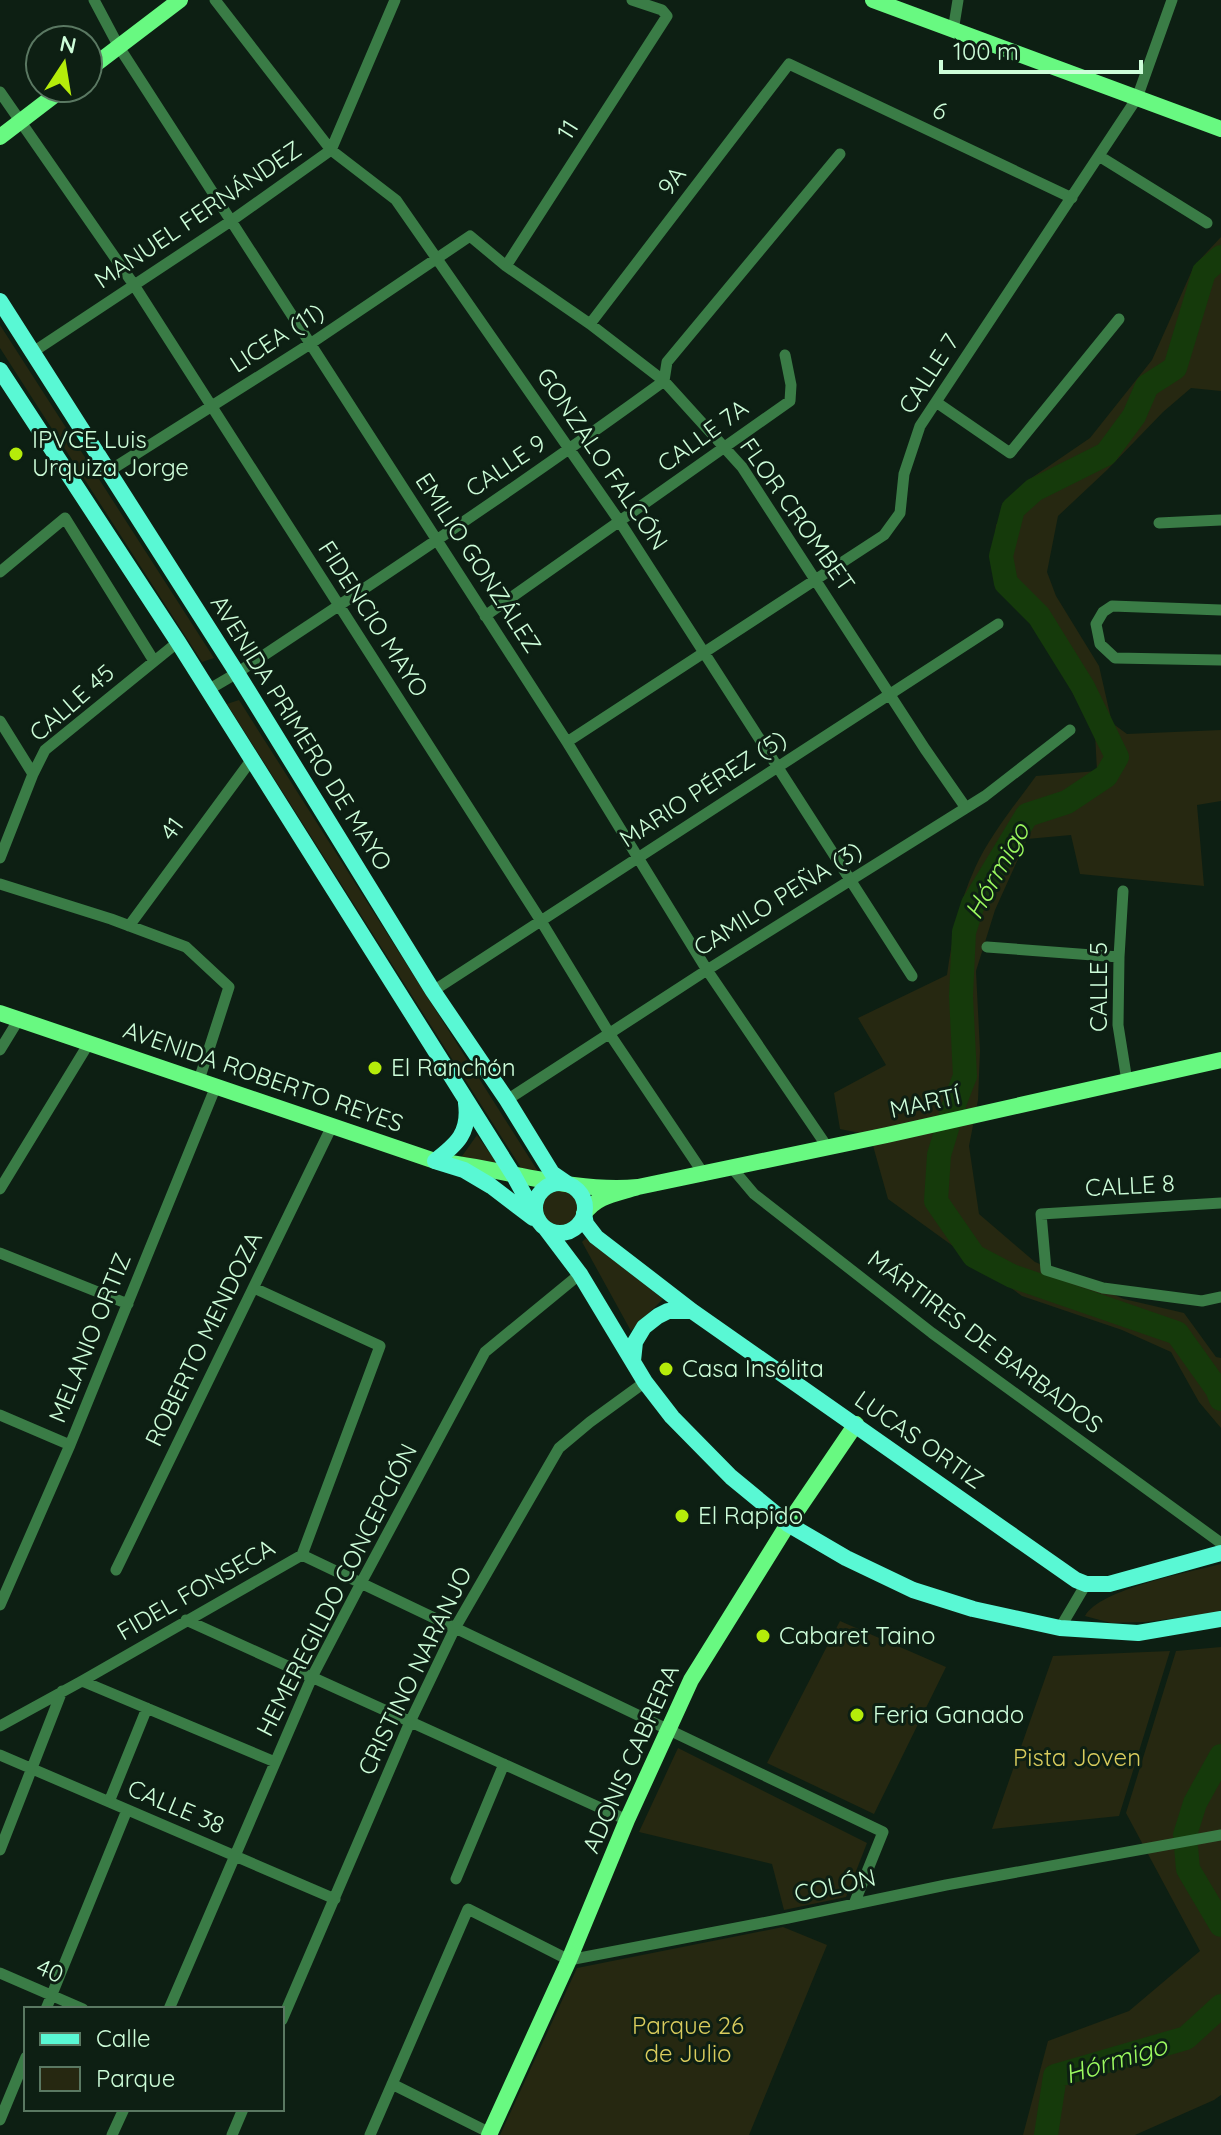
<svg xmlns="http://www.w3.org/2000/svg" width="1221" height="2135" viewBox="0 0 1221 2135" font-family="Quicksand,sans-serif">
<rect width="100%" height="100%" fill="#0d1f13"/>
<path fill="#262811" d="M 1221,237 L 1221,391 L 1191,388 L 1163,412 L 1107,470 L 1058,516 L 1047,572 L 1056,596 L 1099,666 L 1112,723 L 1127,734 L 1221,730 L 1221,801 L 1197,805 L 1204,886 L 1080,874 L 1071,835 L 1027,839 L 995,910 L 976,971 L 980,1051 L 978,1100 L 969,1146 L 979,1214 L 1035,1262 L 1124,1299 L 1184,1313 L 1216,1357 L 1221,1358 L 1221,1428 L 1199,1402 L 1171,1352 L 1122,1330 L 1022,1296 L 888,1199 L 870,1135 L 840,1129 L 834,1093 L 886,1065 L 858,1018 L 947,975 C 952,939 959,902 975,868 C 990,835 1015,805 1036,776 L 1097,771 L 1095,733 L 1040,634 L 1002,586 L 992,568 L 996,525 L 1027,481 L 1090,438 L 1152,360 L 1194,266 Z
M 0,325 L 214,658 L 202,662 L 0,348 Z
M 239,700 L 539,1173 L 523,1171 L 227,704 Z
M 477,1135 L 499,1166 L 460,1159 Z
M 552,1188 C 557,1188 562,1188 566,1189 C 592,1198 578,1237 547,1227 L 537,1205 C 540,1196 544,1192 552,1188 Z
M 586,1238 L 663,1299 L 631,1331 L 582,1242 Z
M 1221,1564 L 1221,1612 L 1146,1622 L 1111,1623 L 1085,1616 C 1100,1589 1190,1572 1221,1564 Z
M 840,1621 L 946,1667 L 874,1814 L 767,1763 Z
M 1221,1647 L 1221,2095 L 1214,2100 L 1135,2135 L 1023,2135 L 1048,2041 L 1129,2011 L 1200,1951 L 1126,1813 L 1176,1651 Z
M 1170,1651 L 1119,1816 L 992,1829 L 1053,1656 Z
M 678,1748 L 867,1843 L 846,1897 L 784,1910 L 772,1864 L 639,1832 Z
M 783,1927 L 827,1945 L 749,2135 L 500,2135 L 577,1968 Z"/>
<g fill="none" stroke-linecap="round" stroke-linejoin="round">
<path stroke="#153a0b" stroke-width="24" d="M 1221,257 L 1204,272 L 1175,368 L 1147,386 L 1134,416 L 1106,454 L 1034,490 L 1013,509 L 1001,556 L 1006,583 L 1039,616 L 1083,687 L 1117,757 L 1106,776 L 1067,802 L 1027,815 L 973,904 L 964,932 L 961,996 L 965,1076 L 955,1102 L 939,1155 L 936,1201 L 974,1256 L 1012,1276 L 1177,1333 L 1217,1389 L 1221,1399
M 1221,1756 L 1195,1803 L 1185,1835 L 1188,1869 L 1221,1925
M 1046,2135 L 1055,2076 L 1186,2038 L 1221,2006"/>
<path stroke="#3a7c46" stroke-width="11" d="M 94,0 L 119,47 L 567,742 L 707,970 L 828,1148
M 215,0 L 331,150 L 396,200 L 620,522 L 912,976
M 953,31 L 958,0
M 0,92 L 134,285 L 541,921 L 609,1033 L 703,1173
M 1099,156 L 1207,223
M 506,266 L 667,16 L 662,10 L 632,0
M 590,324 L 789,64 L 1072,198
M 33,352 L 231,221 L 331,150 L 395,0
M 936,402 L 1010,453 L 1119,319
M 109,471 L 310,344 L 470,236 L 506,266 L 590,324 L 664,381 L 742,467 L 925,749 L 966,808
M 1159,523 L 1221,520
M 0,572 L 65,518 L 154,661
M 1221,610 L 1112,606 L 1103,612 L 1096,624 L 1100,644 L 1115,658 L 1221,660
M 485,616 L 790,401 L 791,385 L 785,355
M 208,690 L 237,673 C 381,578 524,483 664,381 L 667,362 L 840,154
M 0,721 L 33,774
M 567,742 L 884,535 L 900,513 L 904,474 L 920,426 L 1137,98 L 1172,0
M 0,858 L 33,774 L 45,750 L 178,642
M 0,884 L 111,919 L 186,947 L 229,987 L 199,1080
M 1123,891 L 1119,957 L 1118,1025 L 1127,1081
M 129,926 L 252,759
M 987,947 L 1119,957
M 433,991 L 998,624
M 0,1050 L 19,1019
M 507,1100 L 707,970 L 985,796 L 1070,730
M 732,1168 L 754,1194 L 932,1333 L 1221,1543
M 0,1189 L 89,1043
M 1221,1203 L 1041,1214 L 1046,1270 L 1103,1288 L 1202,1301 L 1221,1297
M 0,1253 L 128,1304
M 0,1415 L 70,1445
M 302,1555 L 883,1832 L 854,1904
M 116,1570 L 332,1126
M 0,1605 L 70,1445 L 216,1086
M 186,1620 L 627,1820
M 1060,1628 L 1086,1584
M 82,1681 L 275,1762
M 0,1726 L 82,1681 L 302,1555 L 380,1346 L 254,1288
M 0,1755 L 335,1899
M 109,1802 L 147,1708
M 0,1850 L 62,1691
M 456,1879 L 504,1764
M 0,1973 L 83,2009
M 46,2009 L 127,1810
M 169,2009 L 312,1677 L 361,1583 L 485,1352 L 580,1274
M 282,2020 L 410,1722 L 455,1628 L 559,1448 L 590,1422 L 645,1382
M 392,2084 L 490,2133
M 0,2120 L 26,2057
M 112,2135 L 124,2109
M 232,2135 L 243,2109
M 370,2135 L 468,1909 L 569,1960 L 788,1918 L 946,1885 L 1221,1835"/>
<path stroke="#68f981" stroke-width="16" d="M 873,0 L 1221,129
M 88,70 L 180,0
M 0,137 L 64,88
M 0,1013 L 435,1161 C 503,1168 569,1193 638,1187
M 584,1214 C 597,1195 617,1194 638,1187 L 887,1135 L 1221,1060
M 489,2135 L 569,1960 L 627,1820 L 691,1680 L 788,1524 L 856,1424"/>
<path stroke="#59f8d4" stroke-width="16" d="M 0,301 L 237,673 L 433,991 L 507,1100 L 547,1165 L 552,1173 L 568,1184
M 0,370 L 178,642 L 514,1176 L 540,1223
M 435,1161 L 464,1170 L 491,1186 L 533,1218
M 435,1161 C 457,1144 470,1133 466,1103
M535 1208a25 25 0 1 1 50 0a25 25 0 1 1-50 0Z
M 584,1214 L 586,1224 L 596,1237 L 692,1311 L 1076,1580 L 1086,1584 L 1109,1584 L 1221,1553
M 546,1229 L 580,1274 L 645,1382 L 672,1417 L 731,1477 L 788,1524 L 846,1558 L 913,1590 L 973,1609 L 1060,1628 L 1138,1633 L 1221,1619
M 633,1361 L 635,1342 L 644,1327 L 658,1316 L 668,1311 L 692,1311"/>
</g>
<g fill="#b5ec0a" stroke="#0d1f13" stroke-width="3">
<circle cx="16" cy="454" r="8"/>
<circle cx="375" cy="1068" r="8"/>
<circle cx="666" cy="1369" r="8"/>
<circle cx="682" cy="1516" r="8"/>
<circle cx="763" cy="1636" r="8"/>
<circle cx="857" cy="1715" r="8"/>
</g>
<g text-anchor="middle" stroke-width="6" stroke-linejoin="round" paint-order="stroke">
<g font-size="24" fill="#cdfdd9" stroke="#0d1f13">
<text transform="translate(940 111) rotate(25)" y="8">6</text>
<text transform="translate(568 130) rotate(-58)" y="8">11</text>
<text transform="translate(672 181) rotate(-53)" y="8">9A</text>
<text transform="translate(198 215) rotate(-34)" y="8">MANUEL FERNÁNDEZ</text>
<text transform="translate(277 338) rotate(-33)" y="8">LICEA (11)</text>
<text transform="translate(929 374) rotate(-57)" y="8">CALLE 7</text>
<text transform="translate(703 436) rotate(-36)" y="8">CALLE 7A</text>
<text transform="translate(602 459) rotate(56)" y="8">GONZALO FALCÓN</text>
<text transform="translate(506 466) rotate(-34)" y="8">CALLE 9</text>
<text transform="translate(797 515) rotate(55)" y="8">FLOR CROMBET</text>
<text transform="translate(478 563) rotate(57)" y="8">EMILIO GONZÁLEZ</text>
<text transform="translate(373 619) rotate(57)" y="8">FIDENCIO MAYO</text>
<text transform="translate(72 703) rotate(-41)" y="8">CALLE 45</text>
<text transform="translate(301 733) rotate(58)" y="8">AVENIDA PRIMERO DE MAYO</text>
<text transform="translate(703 789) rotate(-33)" y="8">MARIO PÉREZ (5)</text>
<text transform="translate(172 829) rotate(-54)" y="8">41</text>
<text transform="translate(778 899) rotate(-32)" y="8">CAMILO PEÑA (3)</text>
<text transform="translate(1099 987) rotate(-90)" y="8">CALLE 5</text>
<text transform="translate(263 1077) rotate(19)" y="8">AVENIDA ROBERTO REYES</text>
<text transform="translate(925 1103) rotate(-12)" y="8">MARTÍ</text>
<text transform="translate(1130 1186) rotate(-3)" y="8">CALLE 8</text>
<text transform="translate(90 1338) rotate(-68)" y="8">MELANIO ORTIZ</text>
<text transform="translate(204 1339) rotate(-64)" y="8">ROBERTO MENDOZA</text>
<text transform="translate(985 1342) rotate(37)" y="8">MÁRTIRES DE BARBADOS</text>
<text transform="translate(919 1440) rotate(35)" y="8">LUCAS ORTIZ</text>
<text transform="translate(196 1590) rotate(-30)" y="8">FIDEL FONSECA</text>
<text transform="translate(337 1590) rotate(-63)" y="8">HEMEREGILDO CONCEPCIÓN</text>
<text transform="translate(415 1671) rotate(-64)" y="8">CRISTINO NARANJO</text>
<text transform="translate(631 1759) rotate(-66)" y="8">ADONIS CABRERA</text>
<text transform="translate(176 1807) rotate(23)" y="8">CALLE 38</text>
<text transform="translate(835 1886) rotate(-12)" y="8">COLÓN</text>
<text transform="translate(50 1971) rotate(23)" y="8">40</text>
</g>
<g font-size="24" fill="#cdfdd9" stroke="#0d1f13" text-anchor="start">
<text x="32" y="448">IPVCE Luis<tspan x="32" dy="28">Urquiza Jorge</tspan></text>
<text x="391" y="1076">El Ranchón</text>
<text x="682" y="1377">Casa Insólita</text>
<text x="698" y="1524">El Rapido</text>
<text x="779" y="1644">Cabaret Taino</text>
<text x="873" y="1723">Feria Ganado</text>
</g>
<g font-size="24" fill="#d9cc5d" stroke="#0d1f13">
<text x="1077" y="1766">Pista Joven</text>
<text x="688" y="2034">Parque 26<tspan x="688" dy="28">de Julio</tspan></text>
</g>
<g font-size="26" font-style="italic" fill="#9bf95f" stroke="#0d1f13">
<text transform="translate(997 871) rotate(-61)" y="9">Hórmigo</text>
<text transform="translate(1116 2060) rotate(-17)" y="9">Hórmigo</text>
</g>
</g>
<rect x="24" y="2007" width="260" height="104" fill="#0d1f13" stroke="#5a7862" stroke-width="2"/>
<rect x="40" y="2033" width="40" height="12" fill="#59f8d4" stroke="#5a7862" stroke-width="2"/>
<text x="96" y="2047" font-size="24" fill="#cdfdd9">Calle</text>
<rect x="40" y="2067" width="40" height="24" fill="#262811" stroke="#5a7862" stroke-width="2"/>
<text x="96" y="2087" font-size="24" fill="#cdfdd9">Parque</text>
<g transform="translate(64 64) rotate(12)"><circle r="38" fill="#0d1f13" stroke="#5a7862" stroke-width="2"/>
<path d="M0-6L14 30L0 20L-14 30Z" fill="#b5ec0a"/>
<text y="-12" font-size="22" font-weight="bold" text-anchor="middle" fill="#cdfdd9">N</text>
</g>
<path d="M941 60v12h200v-12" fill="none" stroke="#cdfdd9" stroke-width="4"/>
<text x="953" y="60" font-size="24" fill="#cdfdd9" stroke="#0d1f13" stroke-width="6" paint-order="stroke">100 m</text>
</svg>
